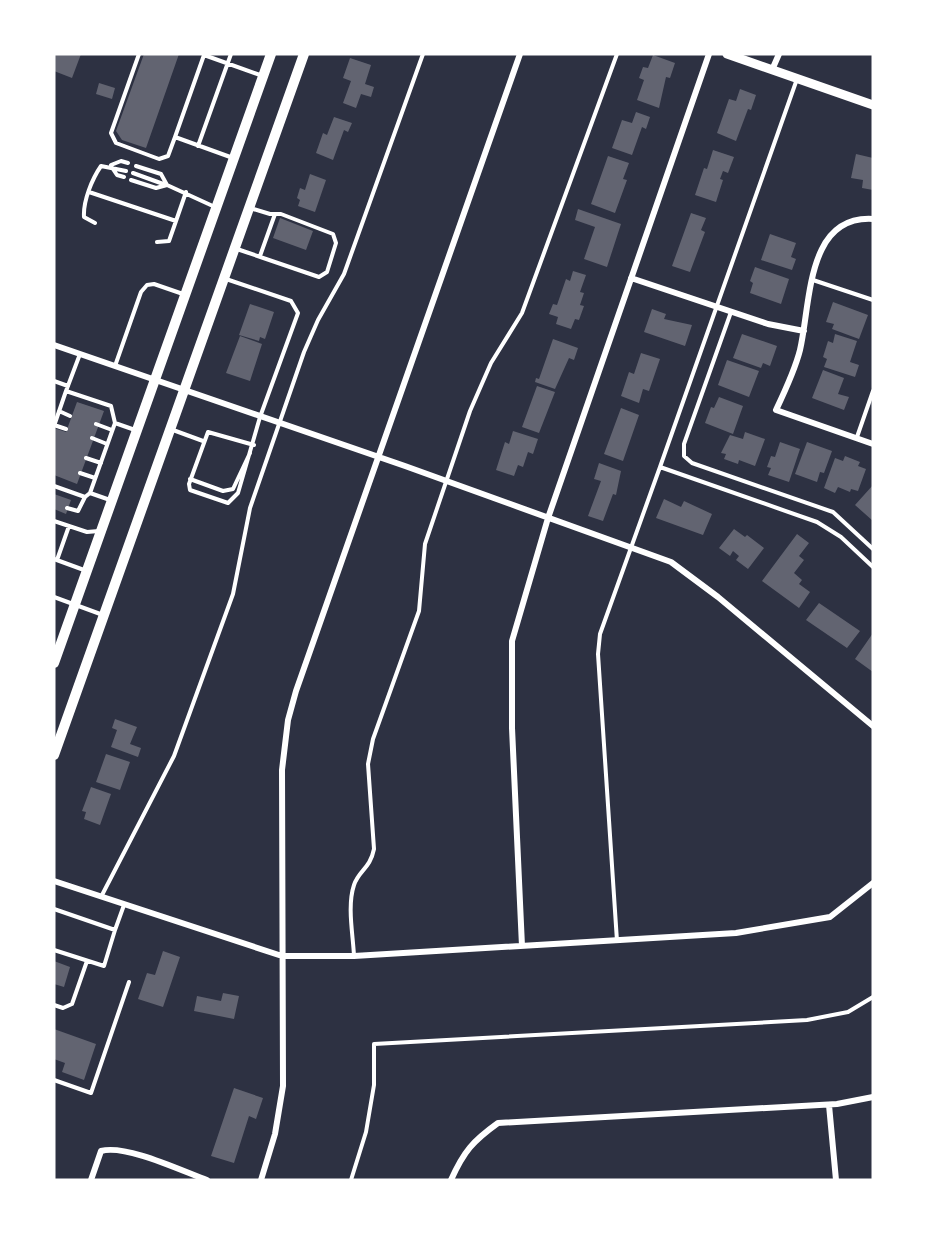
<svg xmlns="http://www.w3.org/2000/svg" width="927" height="1234" viewBox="0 0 927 1234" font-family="'Varela Round',sans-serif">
<rect width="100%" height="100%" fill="#2d3142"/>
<path fill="#626471" d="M 54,54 L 81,54 L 72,78 L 54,71 Z
M 144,54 L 179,54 L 146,148 L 122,140 L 116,131 Z
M 653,55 L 675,63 L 670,78 L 666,77 L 659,108 L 637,100 L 644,80 L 639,78 L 643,67 L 648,68 Z
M 350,58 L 371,65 L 365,84 L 374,87 L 371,97 L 361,94 L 356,108 L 343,103 L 351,81 L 343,78 Z
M 99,83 L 115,88 L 112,99 L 96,94 Z
M 740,89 L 756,95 L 751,110 L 748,109 L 736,141 L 717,133 L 729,99 L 736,101 Z
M 636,112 L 650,117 L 646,129 L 642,127 L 632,155 L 612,148 L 622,120 L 632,123 Z
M 334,117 L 352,123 L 348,132 L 344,130 L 333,160 L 316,153 L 323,133 L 327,135 Z
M 713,150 L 734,157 L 728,173 L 723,171 L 720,179 L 723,180 L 716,202 L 695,195 L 704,168 L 707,169 Z
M 856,154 L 873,158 L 873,190 L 862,188 L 863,180 L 851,178 Z
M 608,156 L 629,163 L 623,179 L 627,180 L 615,213 L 591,204 Z
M 310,174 L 326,180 L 315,212 L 298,206 L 300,200 L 297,198 L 300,188 L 305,190 Z
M 578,209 L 621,224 L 607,267 L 584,259 L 595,227 L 575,220 Z
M 691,213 L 706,218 L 701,230 L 705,232 L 690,272 L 672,266 Z
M 280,218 L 313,231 L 306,250 L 273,238 Z
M 770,234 L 796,243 L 791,257 L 796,259 L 792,270 L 761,260 Z
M 755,267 L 789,279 L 781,304 L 750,293 L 753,283 L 750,281 Z
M 573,271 L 586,275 L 580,292 L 584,293 L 580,305 L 584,306 L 579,320 L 575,319 L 571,329 L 556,324 L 558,317 L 549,314 L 553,304 L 557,305 L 566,279 L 570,281 Z
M 833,302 L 868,315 L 859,339 L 832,329 L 834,324 L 826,322 Z
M 250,304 L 274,312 L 265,339 L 260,337 L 259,341 L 239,335 Z
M 652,309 L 666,314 L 664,319 L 692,325 L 685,346 L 644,332 Z
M 742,334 L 777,346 L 770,366 L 763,363 L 761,368 L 733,358 Z
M 835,334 L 857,341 L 850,362 L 859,365 L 855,377 L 824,367 L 827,359 L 823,357 L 828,341 L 833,343 Z
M 240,336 L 262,344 L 250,381 L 226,373 Z
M 553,339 L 578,348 L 574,360 L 569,358 L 555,389 L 535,382 L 536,378 L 539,379 Z
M 641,353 L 660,359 L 649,391 L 643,389 L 639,403 L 621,396 L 629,372 L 634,374 Z
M 727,360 L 759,371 L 749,397 L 718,385 Z
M 823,370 L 844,378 L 838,394 L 849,397 L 844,410 L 812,398 Z
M 537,386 L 555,392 L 539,433 L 522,427 Z
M 719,397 L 743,406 L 733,434 L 705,423 L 711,407 L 714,408 Z
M 77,402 L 104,411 L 77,484 L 54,475 L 54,428 L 66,432 Z
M 621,408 L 639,415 L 623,461 L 604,454 Z
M 513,431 L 538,439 L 533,454 L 528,452 L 523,467 L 518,465 L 514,476 L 496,470 L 505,442 L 509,444 Z
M 745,432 L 765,439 L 755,466 L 739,460 L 738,464 L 724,459 L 726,454 L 721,453 L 730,435 L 743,439 Z
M 780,442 L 800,449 L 789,482 L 768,475 L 771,468 L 767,467 L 771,456 L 775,457 Z
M 807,442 L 832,451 L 824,473 L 820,472 L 817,482 L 795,474 Z
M 845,456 L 860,462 L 858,466 L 866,469 L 858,491 L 851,489 L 850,492 L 838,487 L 835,493 L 824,488 L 835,458 L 843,461 Z
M 599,463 L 621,471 L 616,495 L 613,494 L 603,521 L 588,516 L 601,481 L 594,479 Z
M 873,485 L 873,521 L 855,505 Z
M 54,494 L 71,500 L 66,514 L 54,509 Z
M 664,499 L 681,507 L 684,501 L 712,514 L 703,535 L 656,518 Z
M 734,529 L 745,537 L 747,535 L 764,548 L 748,569 L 736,560 L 739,556 L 733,551 L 730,556 L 719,548 Z
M 797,534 L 809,543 L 799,556 L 804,560 L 794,573 L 802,580 L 799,584 L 810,592 L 799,608 L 762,581 Z
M 819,603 L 860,631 L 847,648 L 806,620 Z
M 873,633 L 873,672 L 855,659 Z
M 115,719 L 137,727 L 130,744 L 141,748 L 138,757 L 111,747 L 117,730 L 112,728 Z
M 106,754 L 130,762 L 120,790 L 96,782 Z
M 91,787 L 111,794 L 100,825 L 84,819 L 86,812 L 82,811 Z
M 163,951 L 180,957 L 163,1007 L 138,999 L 147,973 L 155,975 Z
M 54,961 L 70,967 L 64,987 L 54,984 Z
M 223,993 L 239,996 L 234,1019 L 194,1011 L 197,996 L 221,1001 Z
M 54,1029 L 96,1044 L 84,1080 L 62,1072 L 65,1063 L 54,1059 Z
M 234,1088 L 263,1098 L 256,1119 L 249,1116 L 234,1163 L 211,1156 Z"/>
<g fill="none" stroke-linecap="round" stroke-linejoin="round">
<path stroke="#fff" stroke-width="4" d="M 139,54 L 111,133 L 116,143 L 159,159 L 168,156 L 175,137
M 797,79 L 660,467 L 817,522 L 841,537 L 873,567
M 198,146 L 231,54
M 233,158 L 175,137 L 204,55 L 263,76
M 111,165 L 121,161 L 128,163
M 111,166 L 117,175 L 124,177
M 136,166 L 161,174 L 167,185 L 215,207
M 133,173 L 166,185
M 131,180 L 156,188 L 167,185
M 89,192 L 176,221 L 186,192
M 95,223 L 84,217 C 83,201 92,179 101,166 L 126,171
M 157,242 L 169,241 L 176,221
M 237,249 L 319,277 L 327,272 L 336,243 L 333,234 L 281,214 L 270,214 L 250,208
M 260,256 L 275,214
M 226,279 L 291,301 L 298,313 L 260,417 L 238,493 L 228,503 L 190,490 L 189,484 L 208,432 L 254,445
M 813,280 L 873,300
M 731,312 L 684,444 L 684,456 L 692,463 L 833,512 L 873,549
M 80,354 L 66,391 L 111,406 L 115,423 L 135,430
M 115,366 L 141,292 L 147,285 L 154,284 L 183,294
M 54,381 L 68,386
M 59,411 L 70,416
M 96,424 L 112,430
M 54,425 L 66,429
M 54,426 L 66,391
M 173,430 L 203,441
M 857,437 L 873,391
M 92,438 L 107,444
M 86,458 L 101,463
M 80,473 L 95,478
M 190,479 L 223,491 L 233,489 L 250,453
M 54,486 L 85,497 L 90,493
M 110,500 L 90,493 L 115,423
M 67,508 L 78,511 L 85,497
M 54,521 L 87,532 L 99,531
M 54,559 L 84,570
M 57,560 L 69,526
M 54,597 L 103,615
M 101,897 L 174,756 L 233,594 L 250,508 L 304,352 L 318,320 L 344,274 L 423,54
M 54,909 L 115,930 L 104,966 L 54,950
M 115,930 L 124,905
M 617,941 L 598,654 L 600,634 L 660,467
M 354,956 C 353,934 347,906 354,885 C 359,870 370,869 374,849 L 368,764 L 373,739 L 419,611 L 425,544 L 470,411 L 491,363 L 522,313 L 617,54
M 54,1005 L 63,1008 L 72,1004 L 87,961
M 54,1080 L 91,1093 L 129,982
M 351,1180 L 366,1132 L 374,1085 L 374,1044 L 807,1020 L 848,1012 L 873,997"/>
<path stroke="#fff" stroke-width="6" d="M 772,70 L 779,54
M 873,219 C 806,215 811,303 800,350 C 795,370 785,391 776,410 L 873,444
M 631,278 L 768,324 L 804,331
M 54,345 L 405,466 L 671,562 L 718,597 L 873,726
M 54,881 L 282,956 L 354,956 L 736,933 L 830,917 L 873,883
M 522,946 L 512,728 L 512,641 L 548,518 L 709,54
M 829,1105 L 836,1180
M 91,1180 L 101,1151 C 126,1144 182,1171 207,1180
M 261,1180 L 275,1134 L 283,1086 L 282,770 L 288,720 L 296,691 L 520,54
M 451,1180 C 464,1151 473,1141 498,1123 L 837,1104 L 873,1097"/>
<path stroke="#fff" stroke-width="9" d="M 727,54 L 873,105"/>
<path stroke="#fff" stroke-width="10" d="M 54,663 L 271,54
M 54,755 L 304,54"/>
</g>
<rect width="927" height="1234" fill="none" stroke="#ffffff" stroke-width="111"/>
</svg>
